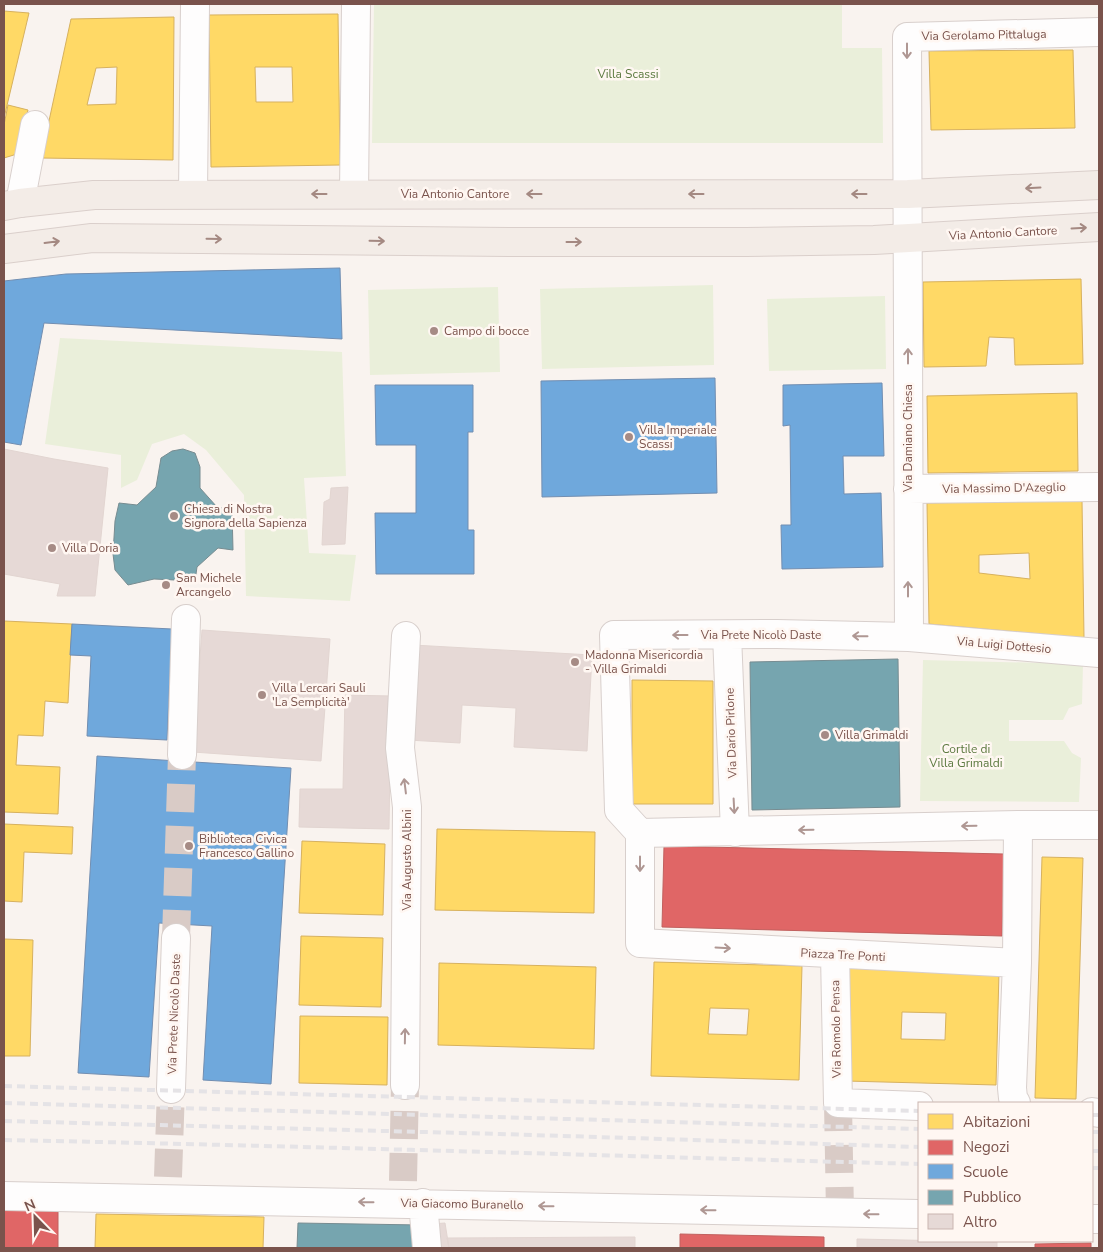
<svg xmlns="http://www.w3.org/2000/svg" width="1103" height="1252" viewBox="0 0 1103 1252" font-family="'Nunito Sans',sans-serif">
<rect width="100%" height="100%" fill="#f9f3ef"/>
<path fill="#eaefda" d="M 374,4 L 842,4 L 842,48 L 882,48 L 883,143 L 372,143 Z
M 713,285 L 714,365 L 542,369 L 540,289 Z
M 498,287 L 500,372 L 370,375 L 368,290 Z
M 885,296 L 886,369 L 769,371 L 767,299 Z
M 60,338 L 342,352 L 346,476 L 304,478 L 309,553 L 356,555 L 350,601 L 246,596 L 244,495 L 206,450 L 184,434 L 152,444 L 137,480 L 121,488 L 121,455 L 45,444 Z
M 923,660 L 1083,664 L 1082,704 L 1069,708 L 1063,720 L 1009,720 L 1009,741 L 1064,741 L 1072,753 L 1081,758 L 1079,802 L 920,801 Z"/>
<path fill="#ffd966" stroke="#d7b15e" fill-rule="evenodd" d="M 4,11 L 29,13 L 4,118 Z
M 338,14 L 340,165 L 211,167 L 209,15 ZM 255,67 L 292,67 L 293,102 L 256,102 Z
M 174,17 L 173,160 L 41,158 L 71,19 ZM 117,67 L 116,104 L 87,105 L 96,68 Z
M 1073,50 L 1075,128 L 931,130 L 929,51 Z
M 8,105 L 28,110 L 17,154 L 4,158 L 4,125 Z
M 1081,279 L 1083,364 L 1015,365 L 1014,338 L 989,337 L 986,366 L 924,367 L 923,282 Z
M 1077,393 L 1078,471 L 928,473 L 927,396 Z
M 1082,500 L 1084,638 L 929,624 L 927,503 ZM 1029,553 L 1030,579 L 979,573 L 979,555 Z
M 4,621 L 72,624 L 68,703 L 45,701 L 43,736 L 18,735 L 16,765 L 60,767 L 58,814 L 4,812 Z
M 632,680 L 713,681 L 713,804 L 632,804 Z
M 4,824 L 73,827 L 72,854 L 24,852 L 22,902 L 4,901 Z
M 437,829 L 595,832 L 594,913 L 435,910 Z
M 302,841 L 385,844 L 383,915 L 299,913 Z
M 1042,857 L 1083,858 L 1076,1099 L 1035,1098 Z
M 301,936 L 383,938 L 381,1007 L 299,1005 Z
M 4,939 L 33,940 L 30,1056 L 4,1056 Z
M 654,962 L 802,966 L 799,1080 L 651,1076 ZM 710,1008 L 749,1009 L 747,1035 L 708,1034 Z
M 439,963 L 596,967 L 594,1049 L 438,1045 Z
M 849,968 L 999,972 L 996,1085 L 846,1081 ZM 902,1012 L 946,1013 L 945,1040 L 901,1039 Z
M 300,1016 L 388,1017 L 387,1085 L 299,1083 Z
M 96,1214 L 264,1217 L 263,1248 L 95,1248 Z"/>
<path fill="#e06666" stroke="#c1605e" d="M 664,846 L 1004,854 L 1002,936 L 662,927 Z
M 4,1210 L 58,1210 L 58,1248 L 4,1248 Z
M 680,1234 L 824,1237 L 824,1248 L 680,1248 Z
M 1091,1243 L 1091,1248 L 1035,1248 L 1035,1244 Z"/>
<path fill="#6fa8dc" stroke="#728eb1" d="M 340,268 L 342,339 L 44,323 L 21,445 L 4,442 L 4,281 L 66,274 Z
M 715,378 L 717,493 L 542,497 L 541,381 Z
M 882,383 L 884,456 L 843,456 L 844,494 L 881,493 L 883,567 L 782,569 L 781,525 L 791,525 L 790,425 L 783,426 L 783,385 Z
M 375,385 L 473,385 L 473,432 L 468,432 L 468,530 L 474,530 L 474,574 L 376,574 L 375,513 L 416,513 L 416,445 L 376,445 Z
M 72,624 L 172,629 L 167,740 L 87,736 L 91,656 L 70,655 Z
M 97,756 L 291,768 L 271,1084 L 203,1080 L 212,926 L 159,923 L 149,1077 L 78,1073 Z"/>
<path fill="#76a5af" stroke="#778c91" d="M 183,449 L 195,453 L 200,467 L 200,488 L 217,507 L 232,510 L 233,550 L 218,548 L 197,567 L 195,581 L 154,579 L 128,585 L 115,570 L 113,554 L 115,521 L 119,503 L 137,505 L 156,487 L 161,458 L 172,451 Z
M 898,659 L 900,807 L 752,810 L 750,662 Z
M 298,1223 L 420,1225 L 421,1248 L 297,1248 Z"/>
<path fill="#e6d9d6" stroke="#e2d5d1" d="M 4,449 L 54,459 L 108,468 L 95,596 L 57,596 L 60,584 L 4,574 Z
M 348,487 L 345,544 L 322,545 L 324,502 L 330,499 L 331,488 Z
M 202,630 L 330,639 L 321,761 L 193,752 Z
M 413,645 L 592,655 L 587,751 L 514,747 L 516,708 L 462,705 L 460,743 L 408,740 Z
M 345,695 L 391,696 L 389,829 L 299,827 L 300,789 L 343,789 Z
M 445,1223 L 449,1248 L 434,1248 L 431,1224 Z
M 635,1237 L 635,1248 L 449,1248 L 447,1238 Z
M 857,1239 L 997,1242 L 997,1248 L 857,1248 Z"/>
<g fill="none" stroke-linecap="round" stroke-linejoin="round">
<path stroke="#d9cbc6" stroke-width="28" stroke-dasharray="28 14" stroke-linecap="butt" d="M 176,938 L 182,755
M 838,1103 L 840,1213
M 168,1177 L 171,1089
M 403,1181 L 405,1085"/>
<defs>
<path id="minor" d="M 193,194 L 195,4
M 354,194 L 356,4
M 20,203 L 35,125
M 908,489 L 1099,487
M 727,635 L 735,832
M 909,637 L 907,37 L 1099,32
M 182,755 L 186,619
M 1018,825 L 1017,963 L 640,943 L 640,833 L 1018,825 L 1099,825
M 640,833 L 619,810 L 614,635 L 777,634 L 909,637 L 1099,653
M 835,955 L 838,1103 L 919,1106
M 405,1085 L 407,807 L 400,748 L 406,636
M 171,1089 L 176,938
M 1016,1103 L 1013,1098 L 1012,1088 L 1017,963
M 1092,1112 L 1099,1113
M 4,1196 L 919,1214
M 423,1203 L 427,1248
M 1092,1219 L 1099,1219"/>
<path id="major" d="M 4,206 L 20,203 L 94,195 L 908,194 L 1099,185
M 4,249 L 92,238 L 509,242 L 746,242 L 874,240 L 1099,227"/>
</defs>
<use href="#minor" stroke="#d8cfcc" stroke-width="30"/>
<use href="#major" stroke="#dacfcb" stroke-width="30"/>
<use href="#minor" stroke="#fefdfd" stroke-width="28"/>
<use href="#major" stroke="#f3ece7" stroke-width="28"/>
<path stroke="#e5e3e6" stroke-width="4" stroke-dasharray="8 5" stroke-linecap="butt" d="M 4,1086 L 919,1111
M 4,1103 L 919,1129
M 1092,1115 L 1099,1115
M 4,1121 L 500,1134 L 919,1147
M 1092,1132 L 1099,1132
M 4,1140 C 309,1146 614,1156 919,1164
M 1092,1151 L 1099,1151
M 1092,1168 L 1099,1168"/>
</g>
<defs><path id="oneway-shaft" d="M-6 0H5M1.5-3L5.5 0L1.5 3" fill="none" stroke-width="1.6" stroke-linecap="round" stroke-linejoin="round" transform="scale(1.25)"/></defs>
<g stroke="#af9793">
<use href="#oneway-shaft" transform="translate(907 51) rotate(90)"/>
<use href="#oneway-shaft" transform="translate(908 356) rotate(-90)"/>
<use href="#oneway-shaft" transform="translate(908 589) rotate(-90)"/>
<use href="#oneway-shaft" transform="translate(680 635) rotate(180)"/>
<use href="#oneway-shaft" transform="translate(860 636) rotate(-179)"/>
<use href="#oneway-shaft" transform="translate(405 786) rotate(-97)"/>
<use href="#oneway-shaft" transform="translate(734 806) rotate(87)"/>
<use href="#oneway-shaft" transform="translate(969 826) rotate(179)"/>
<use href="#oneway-shaft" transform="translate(806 830) rotate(179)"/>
<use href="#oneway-shaft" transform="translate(640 864) rotate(90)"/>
<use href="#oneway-shaft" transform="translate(723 948) rotate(3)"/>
<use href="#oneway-shaft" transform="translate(405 1036) rotate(-89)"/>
<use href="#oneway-shaft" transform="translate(366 1202) rotate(-179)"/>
<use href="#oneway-shaft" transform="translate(546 1206) rotate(-179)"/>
<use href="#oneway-shaft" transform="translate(708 1210) rotate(-179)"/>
<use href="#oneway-shaft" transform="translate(871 1214) rotate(-179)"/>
</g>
<g stroke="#a48982">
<use href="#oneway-shaft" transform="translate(1033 188) rotate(177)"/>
<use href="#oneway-shaft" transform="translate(319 194) rotate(-180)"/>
<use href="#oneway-shaft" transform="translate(534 194) rotate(-180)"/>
<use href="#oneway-shaft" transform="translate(696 194) rotate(-180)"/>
<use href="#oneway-shaft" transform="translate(859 194) rotate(180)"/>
<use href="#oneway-shaft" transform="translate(1079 228) rotate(-3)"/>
<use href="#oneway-shaft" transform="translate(214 239) rotate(1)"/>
<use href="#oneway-shaft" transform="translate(377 241) rotate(1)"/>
<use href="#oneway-shaft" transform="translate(52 242) rotate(-7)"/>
<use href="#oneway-shaft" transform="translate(574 242)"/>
</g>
<g fill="#a68b85" stroke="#fff7f2" stroke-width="2">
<circle cx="434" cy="331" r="5"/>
<circle cx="629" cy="437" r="5"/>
<circle cx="174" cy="516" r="5"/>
<circle cx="52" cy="548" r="5"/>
<circle cx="166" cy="585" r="5"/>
<circle cx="575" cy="662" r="5"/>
<circle cx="262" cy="695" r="5"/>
<circle cx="825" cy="735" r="5"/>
<circle cx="189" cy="846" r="5"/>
</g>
<g text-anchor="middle" stroke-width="5" stroke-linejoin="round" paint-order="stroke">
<g font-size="12" fill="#7a534c" stroke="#fff7f2">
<text transform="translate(984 35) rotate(-1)" y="4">Via Gerolamo Pittaluga</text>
<text x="455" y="198">Via Antonio Cantore</text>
<text transform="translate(1003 233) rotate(-3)" y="4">Via Antonio Cantore</text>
<text transform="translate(908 438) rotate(-90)" y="4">Via Damiano Chiesa</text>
<text transform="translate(1004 488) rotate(-1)" y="4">Via Massimo D'Azeglio</text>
<text x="761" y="639">Via Prete Nicolò Daste</text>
<text transform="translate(1004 645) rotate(5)" y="4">Via Luigi Dottesio</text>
<text transform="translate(731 733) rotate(-92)" y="4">Via Dario Pirlone</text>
<text transform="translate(407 860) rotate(-90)" y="4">Via Augusto Albini</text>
<text transform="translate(843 955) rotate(3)" y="4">Piazza Tre Ponti</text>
<text transform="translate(174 1014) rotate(-88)" y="4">Via Prete Nicolò Daste</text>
<text transform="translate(836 1029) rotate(-91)" y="4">Via Romolo Pensa</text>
<text transform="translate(462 1204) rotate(1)" y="4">Via Giacomo Buranello</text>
</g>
<g font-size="12" fill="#5d7a41" stroke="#fff7f2">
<text x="628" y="78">Villa Scassi</text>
<text x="966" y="753">Cortile di<tspan x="966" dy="14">Villa Grimaldi</tspan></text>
</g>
<g font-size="12" fill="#7a534c" stroke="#fff7f2" text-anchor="start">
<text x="444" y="335">Campo di bocce</text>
<text x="639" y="434">Villa Imperiale<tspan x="639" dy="14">Scassi</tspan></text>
<text x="184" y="513">Chiesa di Nostra<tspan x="184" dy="14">Signora della Sapienza</tspan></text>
<text x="62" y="552">Villa Doria</text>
<text x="176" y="582">San Michele<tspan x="176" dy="14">Arcangelo</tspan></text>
<text x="585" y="659">Madonna Misericordia<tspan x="585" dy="14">- Villa Grimaldi</tspan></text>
<text x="272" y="692">Villa Lercari Sauli<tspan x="272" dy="14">'La Semplicità'</tspan></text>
<text x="835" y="739">Villa Grimaldi</text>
<text x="199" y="843">Biblioteca Civica<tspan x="199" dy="14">Francesco Gallino</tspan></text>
</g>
</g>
<rect width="1103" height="1252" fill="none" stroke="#7a534c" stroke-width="10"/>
<rect x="918" y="1102" width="175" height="140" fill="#fff7f2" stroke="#cab5b0"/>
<rect x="928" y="1114" width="25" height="15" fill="#ffd966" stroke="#cab5b0"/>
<text x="963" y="1127" font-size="15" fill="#7a534c">Abitazioni</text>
<rect x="928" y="1140" width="25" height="15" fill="#e06666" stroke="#cab5b0"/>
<text x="963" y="1152" font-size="15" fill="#7a534c">Negozi</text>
<rect x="928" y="1164" width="25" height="15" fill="#6fa8dc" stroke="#cab5b0"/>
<text x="963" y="1177" font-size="15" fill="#7a534c">Scuole</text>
<rect x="928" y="1190" width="25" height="15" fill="#76a5af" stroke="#cab5b0"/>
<text x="963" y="1202" font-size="15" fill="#7a534c">Pubblico</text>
<rect x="928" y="1214" width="25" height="15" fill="#e6d9d6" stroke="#cab5b0"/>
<text x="963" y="1227" font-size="15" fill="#7a534c">Altro</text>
<g transform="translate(35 1217) rotate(337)" stroke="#fff7f2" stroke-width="4" paint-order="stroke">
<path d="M0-4L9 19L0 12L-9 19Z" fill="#7a534c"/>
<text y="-8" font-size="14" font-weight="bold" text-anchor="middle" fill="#7a534c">N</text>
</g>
</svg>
